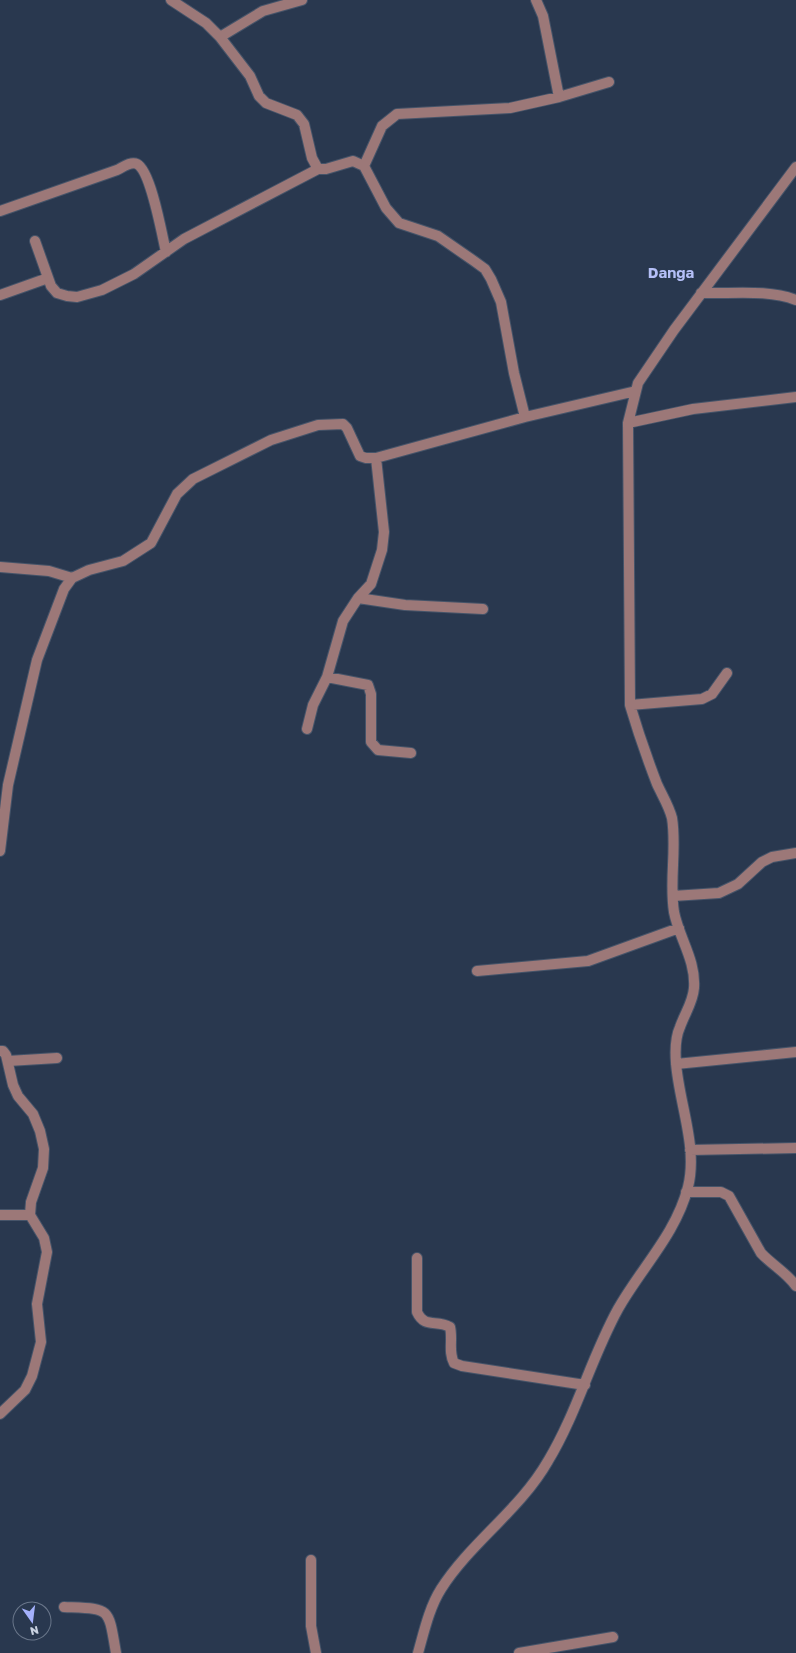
<svg xmlns="http://www.w3.org/2000/svg" width="796" height="1653" viewBox="0 0 796 1653" font-family="'Golos Text',sans-serif">
<rect width="100%" height="100%" fill="#29384f"/>
<g fill="none" stroke-linecap="round" stroke-linejoin="round">
<defs>
<path id="minor" d="M 171,0 L 206,23 L 220,37 L 250,76 L 259,96 L 266,103 L 297,115 L 304,124 L 312,158 L 318,169 L 326,169 L 353,161 L 364,166 L 386,208 L 399,223 L 438,236 L 474,261 L 485,269 L 491,279 L 501,302 L 514,373 L 525,417
M 536,0 L 543,16 L 559,97
M 220,37 L 263,11 L 302,0
M 364,166 L 382,126 L 397,114 L 510,108 L 559,97 L 609,82
M 0,211 L 117,170 C 123,167 131,161 137,164 C 151,171 162,235 166,252
M 35,241 L 51,286 L 57,293 L 67,296 L 77,297 L 102,290 L 134,274 L 184,239 L 318,169
M 701,293 C 732,294 768,289 796,300
M 0,295 L 48,278
M 628,423 L 693,409 L 796,397
M 0,567 L 49,571 L 72,578
M 358,598 L 405,605 L 483,609
M 327,677 L 368,685 L 371,694 L 371,742 L 378,750 L 411,753
M 630,705 L 702,699 L 712,694 L 727,673
M 307,729 L 313,705 L 327,677 L 343,621 L 358,598 L 371,584 L 382,550 L 384,532 L 376,458
M 0,851 L 8,785 L 37,660 L 64,589 L 72,578 L 89,570 L 123,561 L 151,543 L 177,494 L 193,479 L 271,440 L 318,425 L 343,424 L 347,428 L 360,456 L 366,458 L 376,458 L 525,417 L 636,391
M 673,896 L 719,893 L 738,884 L 762,862 L 772,857 L 796,853
M 477,971 L 588,961 L 679,928
M 0,1051 L 3,1051 L 6,1055 L 13,1085 L 18,1096 L 33,1114 L 40,1131 L 44,1149 L 43,1168 L 31,1202 L 30,1215 L 44,1238 L 47,1252 L 37,1304 L 41,1342 L 32,1376 L 25,1390 L 0,1414
M 8,1061 L 57,1058
M 676,1064 L 796,1052
M 690,1150 L 796,1148
M 686,1192 L 721,1192 L 729,1196 L 761,1253 C 772,1265 786,1272 796,1286
M 0,1215 L 30,1215
M 417,1258 L 417,1312 C 425,1329 436,1319 450,1327 C 453,1339 448,1352 454,1363 L 462,1366 L 585,1385
M 311,1560 L 311,1626 L 316,1653
M 64,1607 C 111,1609 108,1606 116,1653
M 418,1653 C 424,1632 429,1608 441,1589 C 471,1542 520,1510 548,1461 C 577,1413 591,1358 618,1309 C 641,1268 676,1234 688,1187 C 698,1147 679,1103 676,1063 C 675,1050 675,1038 680,1027 C 685,1013 693,1002 694,988 C 696,960 679,938 674,912 C 669,881 677,849 672,818 C 669,806 662,795 657,784 C 647,758 638,732 630,705 L 628,423 L 638,383 L 674,330 L 796,167
M 519,1653 L 613,1637"/>
</defs>
<use href="#minor" stroke="#465469" stroke-width="12"/>
<use href="#minor" stroke="#9c7878" stroke-width="10"/>
</g>
<g text-anchor="middle" stroke-width="4" stroke-linejoin="round" paint-order="stroke">
<g font-size="15" font-weight="bold" fill="#b4bff7" stroke="#29384f">
<text x="671" y="278">Danga</text>
</g>
</g>
<g transform="translate(32 1621) rotate(166)"><circle r="19" fill="#29384f" stroke="#69768a"/>
<path d="M0-3L7 15L0 10L-7 15Z" fill="#a4b1fc"/>
<text y="-6" font-size="11" font-weight="bold" text-anchor="middle" fill="#cad3e2">N</text>
</g>
</svg>
